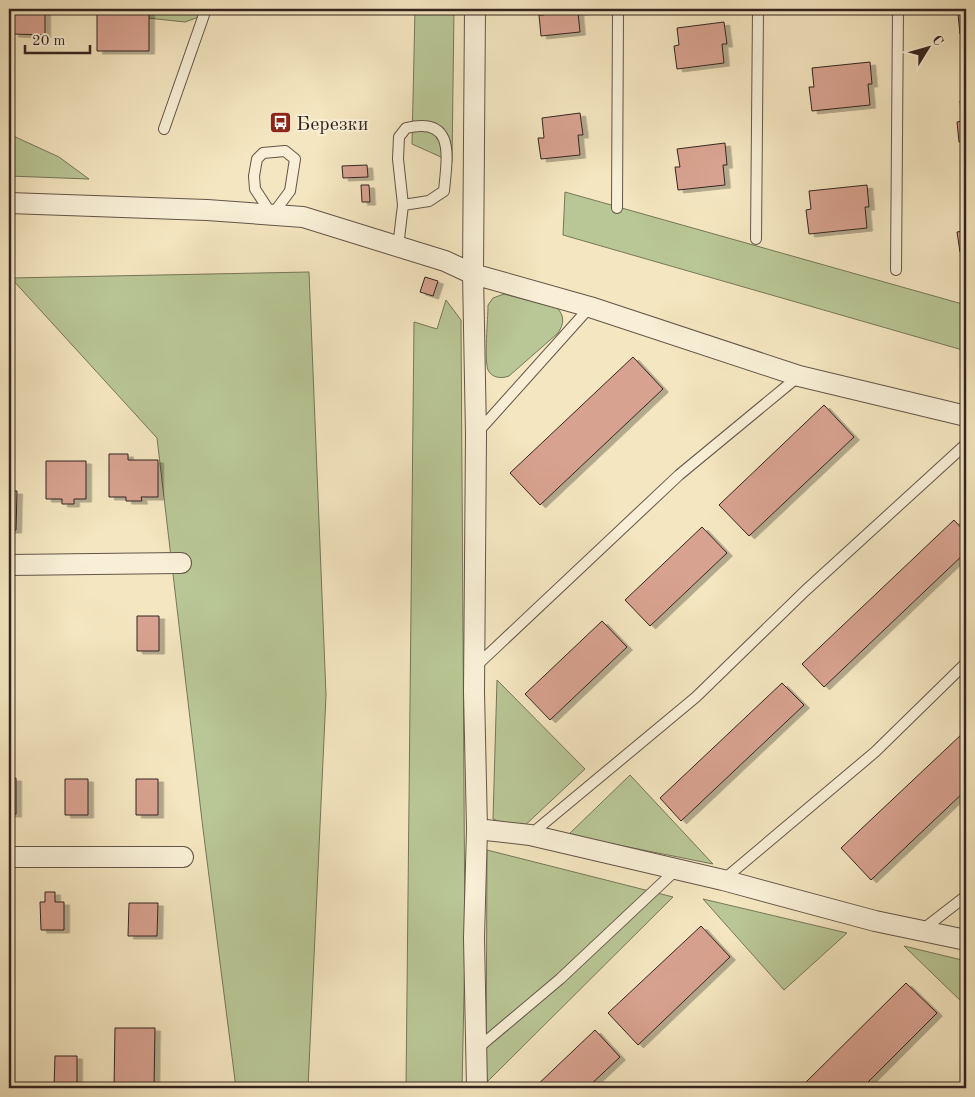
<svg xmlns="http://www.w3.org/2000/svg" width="975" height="1097" viewBox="0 0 975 1097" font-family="'Old Standard TT',serif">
<defs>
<filter id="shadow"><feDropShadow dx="5.5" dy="3" stdDeviation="0" flood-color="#0004"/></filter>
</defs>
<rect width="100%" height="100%" fill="#f4e6c0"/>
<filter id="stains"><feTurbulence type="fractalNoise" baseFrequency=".004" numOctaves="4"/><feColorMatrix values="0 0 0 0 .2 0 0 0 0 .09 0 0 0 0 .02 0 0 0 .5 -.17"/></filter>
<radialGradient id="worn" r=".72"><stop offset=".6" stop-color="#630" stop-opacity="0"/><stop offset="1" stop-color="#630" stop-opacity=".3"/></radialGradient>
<path fill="#b9c695" stroke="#76765a" d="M 63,9 L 221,9 L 185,22 Z
M 415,9 L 454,9 L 452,162 L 412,144 Z
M 9,134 L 59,157 L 89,179 L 9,176 Z
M 565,192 L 966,305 L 966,351 L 563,235 Z
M 309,272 L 326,695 L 308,1088 L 236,1088 L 203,829 L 157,438 L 11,278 Z
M 504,294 L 557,308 C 565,316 564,324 558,333 L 509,376 C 501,379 492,378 488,370 C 484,359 488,319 488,305 L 493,298 Z
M 446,300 L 461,320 L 465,948 L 462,1088 L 406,1088 L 414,322 L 437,329 Z
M 497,680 L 585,769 L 520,830 L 493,819 Z
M 630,775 L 713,864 L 568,835 Z
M 487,850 L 673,897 L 486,1083 Z
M 703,899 L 847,933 L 784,990 Z
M 904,946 L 966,961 L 966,1006 Z"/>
<path fill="#d8a290" stroke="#332520" filter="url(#shadow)" d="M 13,9 L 45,9 L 45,35 L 13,34 Z
M 97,9 L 149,9 L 149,51 L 97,51 Z
M 544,9 L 583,9 L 583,12 L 578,12 L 580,32 L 541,36 L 539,15 L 544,15 Z
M 963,9 L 966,9 L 966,34 L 960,34 L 958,14 L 963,13 Z
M 724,22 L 727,44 L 722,44 L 724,63 L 677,69 L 674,46 L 679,45 L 677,28 Z
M 870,62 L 872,84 L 868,84 L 870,105 L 812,111 L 809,87 L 814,87 L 812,68 Z
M 966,100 L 966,142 L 959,142 L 957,122 L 962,121 L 960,101 Z
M 580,113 L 583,135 L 578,135 L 580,155 L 541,159 L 538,138 L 544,138 L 542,118 Z
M 725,143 L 727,165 L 723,165 L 725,185 L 678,190 L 675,167 L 680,167 L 677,149 Z
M 367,165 L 368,177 L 343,178 L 342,166 Z
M 361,185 L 369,185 L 370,202 L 362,202 Z
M 867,185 L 869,207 L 865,207 L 867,228 L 809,234 L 806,210 L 811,209 L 809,191 Z
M 966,210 L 966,252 L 960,252 L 957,232 L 963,231 L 961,211 Z
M 425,277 L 438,281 L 433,296 L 420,292 Z
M 633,357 L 663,389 L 540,505 L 510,473 Z
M 824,405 L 854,437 L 749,536 L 719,505 Z
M 109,454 L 128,454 L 128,460 L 158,460 L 158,497 L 141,497 L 142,501 L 126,501 L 126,497 L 109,497 Z
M 46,461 L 86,461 L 86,499 L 74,499 L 74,504 L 62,504 L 62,499 L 46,499 Z
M 9,491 L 17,491 L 16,530 L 9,530 Z
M 954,520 L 966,533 L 966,552 L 824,687 L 802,664 Z
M 702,527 L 727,553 L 650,626 L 625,600 Z
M 137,616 L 159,616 L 159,651 L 137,651 Z
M 602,621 L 627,647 L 550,720 L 525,694 Z
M 782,683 L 804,705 L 681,821 L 660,798 Z
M 963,733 L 966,736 L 966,790 L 871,880 L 841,848 Z
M 9,778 L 16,778 L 16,814 L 9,814 Z
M 65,779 L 88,779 L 88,815 L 65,815 Z
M 136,779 L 158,779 L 158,815 L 136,815 Z
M 45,892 L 55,892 L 55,902 L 64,902 L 64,930 L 41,930 L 40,902 L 45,902 Z
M 129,903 L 158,903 L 157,936 L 128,936 Z
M 701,926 L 730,957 L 638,1045 L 608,1013 Z
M 906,983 L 937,1013 L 862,1088 L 800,1088 Z
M 115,1028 L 155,1028 L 154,1088 L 114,1088 Z
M 595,1030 L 620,1057 L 587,1088 L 534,1088 Z
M 55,1056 L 77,1056 L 77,1088 L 54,1088 Z"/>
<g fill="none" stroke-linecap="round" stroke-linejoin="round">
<defs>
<path id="service" d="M 164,129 L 206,9
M 285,151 L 295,159 L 290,191 L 272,215 L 255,189 L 254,176 L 257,159 L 263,153 Z
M 617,208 L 618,9
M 756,239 L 758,9
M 398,247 L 403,205 L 429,201 L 444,191 C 447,157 456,116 406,128 L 399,137 L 398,159 L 403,205
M 896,270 L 898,9
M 477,433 L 590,307
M 475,667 L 679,475 L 799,376
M 530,835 L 696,697 L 805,591 L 966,444
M 723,880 L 875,752 L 966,663
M 922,930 L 966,896
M 478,1050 L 478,1048 L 560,979 L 676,870"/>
<path id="minor" d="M 9,203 L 207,210 L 303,217 L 445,261 L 473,274 L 475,9
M 9,565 L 181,563
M 477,829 L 530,835 L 723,880 L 875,921 L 966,940
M 9,857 L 183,857
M 477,1088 L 474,938 L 477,829 L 474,692 L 476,434 L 473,274 L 590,307 L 799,376 L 966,416"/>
</defs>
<use href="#service" stroke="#635548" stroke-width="12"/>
<use href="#minor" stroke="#635548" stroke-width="22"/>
<use href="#service" stroke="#f8efd6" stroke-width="10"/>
<use href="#minor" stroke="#f8efd6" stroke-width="20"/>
</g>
<defs>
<symbol id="bus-square" viewBox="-11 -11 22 22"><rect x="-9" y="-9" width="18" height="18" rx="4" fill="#8f2418" stroke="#f8efd6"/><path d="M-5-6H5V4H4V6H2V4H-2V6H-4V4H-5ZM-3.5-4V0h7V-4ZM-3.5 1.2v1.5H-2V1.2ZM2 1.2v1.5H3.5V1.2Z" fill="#fff"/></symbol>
</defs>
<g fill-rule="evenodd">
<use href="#bus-square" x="268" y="110" width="25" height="25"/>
</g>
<g text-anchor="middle" stroke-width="4" stroke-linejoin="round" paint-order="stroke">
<g font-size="20" fill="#332520" stroke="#f8efd6" text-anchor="start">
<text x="296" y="130">Березки</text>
</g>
</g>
<rect width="975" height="1097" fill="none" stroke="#f4e6c0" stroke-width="30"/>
<rect x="10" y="10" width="955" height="1077" fill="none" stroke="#332520" stroke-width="2.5"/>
<rect x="15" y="15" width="945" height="1067" fill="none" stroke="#332520"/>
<g transform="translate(928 48) rotate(53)" stroke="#f8efd6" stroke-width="4" paint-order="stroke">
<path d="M0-4L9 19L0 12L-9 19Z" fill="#332520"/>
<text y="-8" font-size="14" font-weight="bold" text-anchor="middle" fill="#332520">С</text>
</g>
<path d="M25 45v8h65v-8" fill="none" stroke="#332520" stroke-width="2.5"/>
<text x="32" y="45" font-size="15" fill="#332520" stroke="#f8efd6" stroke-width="4" paint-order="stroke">20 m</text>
<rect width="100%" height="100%" filter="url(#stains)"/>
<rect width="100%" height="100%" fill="url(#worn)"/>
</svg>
